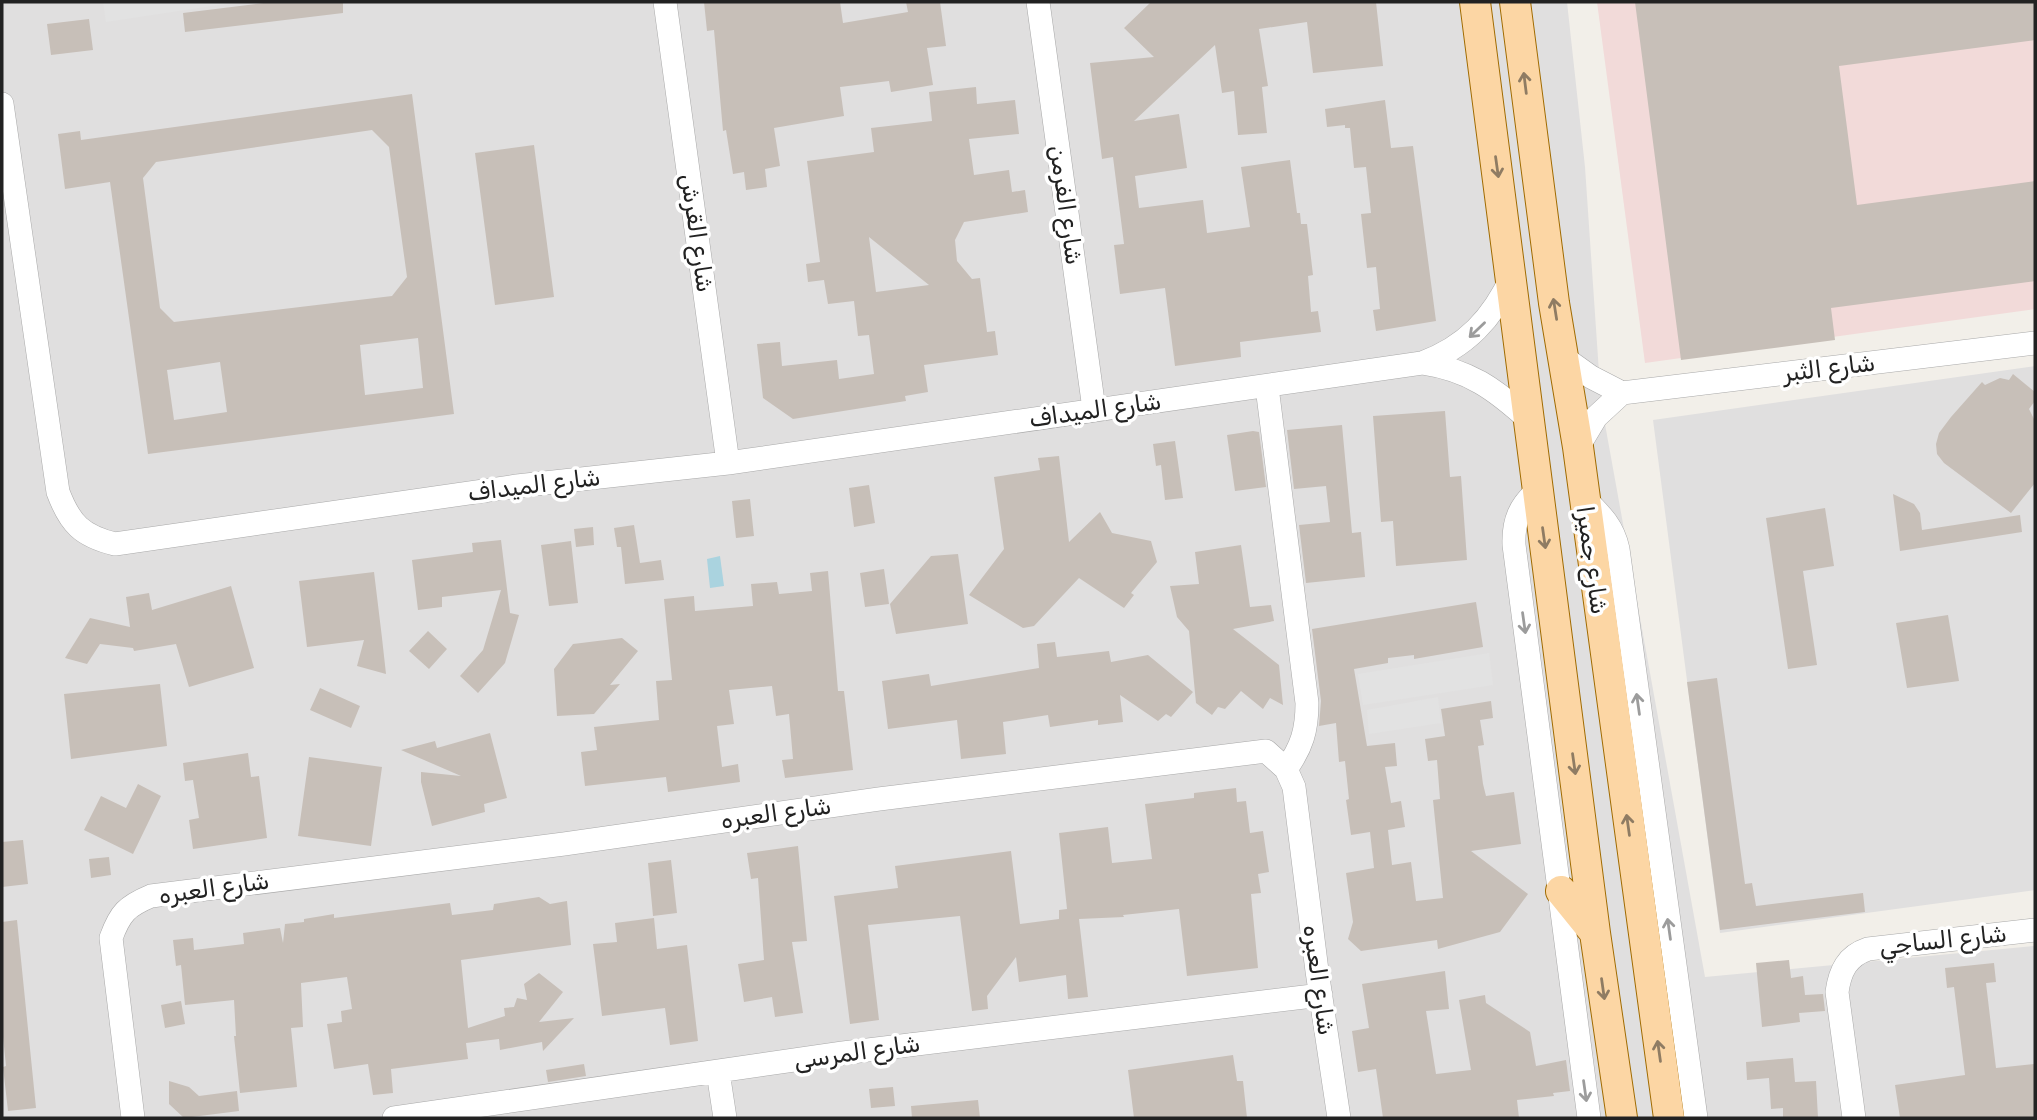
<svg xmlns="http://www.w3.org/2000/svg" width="2037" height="1120" viewBox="0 0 2037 1120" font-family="Rubik,'Noto Sans Arabic',sans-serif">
<rect width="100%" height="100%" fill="#f2efe9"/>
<path fill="#e0dfdf" d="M 2,2 L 1567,2 L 1585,167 L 1601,402 L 1705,977 L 2035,946 L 2035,1118 L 2,1118 Z
M 2035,366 L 2035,890 L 1720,933 L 1653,420 Z"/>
<path fill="#f2dad9" d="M 1597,2 L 2035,2 L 2035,309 L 1645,363 Z"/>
<path fill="#e2e2e2" d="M 103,2 L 238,2 L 106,22 Z
M 1489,653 L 1493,685 L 1363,705 L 1358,674 Z
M 1438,697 L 1441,723 L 1369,734 L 1367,710 Z"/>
<path fill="#aad3df" d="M 720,556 L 724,586 L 710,588 L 707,559 Z"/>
<path fill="#c7bfb8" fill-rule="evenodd" d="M 271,2 L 343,2 L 343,13 L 185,32 L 183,13 Z
M 704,2 L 840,2 L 843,23 L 908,12 L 906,2 L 940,2 L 946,46 L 927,48 L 933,85 L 891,92 L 889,81 L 840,87 L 844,116 L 774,128 L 780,166 L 765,169 L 767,187 L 746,190 L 744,172 L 733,174 L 726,130 L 723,131 L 714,30 L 707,31 Z
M 1151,2 L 1376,2 L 1383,66 L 1313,73 L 1307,22 L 1259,29 L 1268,86 L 1262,87 L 1267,133 L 1238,135 L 1234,91 L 1222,93 L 1215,45 L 1134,121 L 1179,114 L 1187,168 L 1135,176 L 1139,208 L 1203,200 L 1207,233 L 1250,227 L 1241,167 L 1290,160 L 1297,213 L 1300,213 L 1301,224 L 1307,224 L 1313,275 L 1308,276 L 1311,312 L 1318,311 L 1321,332 L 1240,342 L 1241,357 L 1175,366 L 1165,288 L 1120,294 L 1114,245 L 1124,244 L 1113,157 L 1102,159 L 1090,63 L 1154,57 L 1124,28 Z
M 1635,2 L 2035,2 L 2035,40 L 1839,66 L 1857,205 L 2035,181 L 2035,281 L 1831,308 L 1835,340 L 1681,360 Z
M 89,19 L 93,50 L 51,55 L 47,24 Z
M 976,87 L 977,104 L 1015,100 L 1019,134 L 969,139 L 974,175 L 1009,170 L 1012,192 L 1025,190 L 1028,212 L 964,222 L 955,240 L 957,261 L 972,279 L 980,278 L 987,332 L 995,331 L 998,355 L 924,365 L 928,392 L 905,396 L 906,401 L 793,419 L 763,398 L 757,344 L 780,342 L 782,366 L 837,360 L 839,379 L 874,374 L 869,335 L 858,336 L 854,301 L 828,304 L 824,280 L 808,282 L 806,264 L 820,262 L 807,161 L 874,152 L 871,128 L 932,121 L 929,92 ZM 869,237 L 929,285 L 876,292 Z
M 412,94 L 454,414 L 148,454 L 110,182 L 65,189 L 58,134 L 80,131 L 81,140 ZM 372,130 L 389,147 L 407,277 L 392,296 L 174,322 L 160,308 L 143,178 L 156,162 ZM 418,338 L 423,388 L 365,395 L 360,345 ZM 220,362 L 227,412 L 174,420 L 167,370 Z
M 1385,100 L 1391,148 L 1413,146 L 1436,321 L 1376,331 L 1373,310 L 1380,309 L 1376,267 L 1367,268 L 1361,214 L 1371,213 L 1366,167 L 1354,168 L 1350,128 L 1345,128 L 1345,125 L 1327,127 L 1325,109 Z
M 534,145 L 554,297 L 495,305 L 475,153 Z
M 2013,374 L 2035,392 L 2035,401 L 2029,409 L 2035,421 L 2035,483 L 2011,513 L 1944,463 L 1937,454 L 1936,444 L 1939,433 L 1951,417 L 1982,382 L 1985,385 L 2000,378 L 2009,380 Z
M 1445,411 L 1450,477 L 1461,476 L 1467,560 L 1396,566 L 1393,521 L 1381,522 L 1373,416 Z
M 1342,425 L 1352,533 L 1361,532 L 1365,577 L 1306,583 L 1299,525 L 1330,522 L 1326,486 L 1294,489 L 1287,430 Z
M 1253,431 L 1259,432 L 1266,487 L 1235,491 L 1227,435 Z
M 1175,441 L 1183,498 L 1165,500 L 1161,465 L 1156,466 L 1153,444 Z
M 1059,456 L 1069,542 L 1100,512 L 1112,533 L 1151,541 L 1157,562 L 1131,593 L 1134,595 L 1124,608 L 1079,578 L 1034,626 L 1023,628 L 969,595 L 1004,549 L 994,477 L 1040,470 L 1038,458 Z
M 869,485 L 875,523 L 854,527 L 849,488 Z
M 1893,494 L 1914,504 L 1920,513 L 1922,530 L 2020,515 L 2022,532 L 1900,551 Z
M 750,499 L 754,536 L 736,538 L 732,501 Z
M 1825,508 L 1834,566 L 1803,571 L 1817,665 L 1788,669 L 1766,518 Z
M 634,525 L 640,563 L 661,560 L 664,580 L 625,584 L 621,547 L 617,547 L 614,528 Z
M 593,527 L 594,545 L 576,547 L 574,529 Z
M 501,540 L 510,613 L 519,615 L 505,663 L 478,693 L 460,676 L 483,650 L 501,590 L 442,597 L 442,607 L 418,610 L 412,560 L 473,552 L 472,543 Z
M 571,541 L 578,603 L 549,606 L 541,545 Z
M 1241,545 L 1250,607 L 1271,605 L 1274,621 L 1233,629 L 1279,665 L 1283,705 L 1270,698 L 1263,709 L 1241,691 L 1225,709 L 1218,707 L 1212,715 L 1196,703 L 1189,631 L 1177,617 L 1170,586 L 1199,584 L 1195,552 Z
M 958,554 L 968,624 L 896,634 L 890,604 L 931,556 Z
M 884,569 L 889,604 L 865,607 L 860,573 Z
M 828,571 L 838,691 L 844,691 L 853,770 L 785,778 L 782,760 L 793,759 L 789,714 L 776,716 L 772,686 L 729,690 L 734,724 L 717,726 L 722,767 L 738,764 L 740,782 L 668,792 L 666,777 L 585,786 L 581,752 L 597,750 L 594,727 L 659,720 L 656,681 L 672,680 L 664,599 L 694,596 L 695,611 L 753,606 L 751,584 L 777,582 L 779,594 L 812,591 L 810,573 Z
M 374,572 L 382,638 L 386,674 L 357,666 L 364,640 L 307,647 L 299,581 Z
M 231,586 L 254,668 L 189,687 L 176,644 L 134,651 L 133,648 L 100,644 L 87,664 L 65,658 L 90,618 L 130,627 L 126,597 L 149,593 L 152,610 Z
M 1476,602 L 1483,647 L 1414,659 L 1414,655 L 1388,658 L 1388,663 L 1354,669 L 1367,746 L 1395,743 L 1397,766 L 1385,767 L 1391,803 L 1401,801 L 1405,827 L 1388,830 L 1392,865 L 1411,862 L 1416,901 L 1443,898 L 1433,800 L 1440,799 L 1437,760 L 1428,761 L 1425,739 L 1445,736 L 1441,709 L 1491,701 L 1493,718 L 1480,720 L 1484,745 L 1478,746 L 1483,784 L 1486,796 L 1514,792 L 1521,844 L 1471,851 L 1528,894 L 1500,932 L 1438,949 L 1437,940 L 1361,951 L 1348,939 L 1353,922 L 1346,873 L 1374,868 L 1370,832 L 1351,835 L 1346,800 L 1349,799 L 1345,761 L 1339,762 L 1336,723 L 1319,726 L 1321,701 L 1312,629 Z
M 1948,615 L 1959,681 L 1907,688 L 1896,623 Z
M 428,631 L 447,649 L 429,669 L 409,651 Z
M 622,638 L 638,651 L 610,685 L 620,684 L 594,714 L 557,716 L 554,669 L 573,644 Z
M 1055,642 L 1057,657 L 1109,651 L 1111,662 L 1148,655 L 1193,692 L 1171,717 L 1166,714 L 1158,721 L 1120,695 L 1123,722 L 1098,725 L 1098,720 L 1050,727 L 1048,715 L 1003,722 L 1006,754 L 961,759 L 957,720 L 888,729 L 882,681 L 929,674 L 931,686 L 1039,668 L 1037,644 Z
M 1717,678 L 1745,884 L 1752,883 L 1756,906 L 1863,893 L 1865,912 L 1720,930 L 1687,682 Z
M 160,684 L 167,746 L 71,759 L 64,694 Z
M 320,688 L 360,706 L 351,728 L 310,710 Z
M 490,733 L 507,798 L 484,804 L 485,812 L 432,826 L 421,782 L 421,772 L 461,776 L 401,750 L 435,741 L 437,748 Z
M 248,753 L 251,777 L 259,776 L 267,838 L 193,849 L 189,820 L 199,818 L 193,780 L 185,781 L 183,763 Z
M 309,757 L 382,767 L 371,846 L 298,836 Z
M 138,784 L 161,796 L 133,854 L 84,830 L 101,796 L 126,808 Z
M 1236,788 L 1237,802 L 1246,801 L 1250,833 L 1263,831 L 1269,872 L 1258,874 L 1261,893 L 1251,894 L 1258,968 L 1187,976 L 1179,909 L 1123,915 L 1124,917 L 1079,919 L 1088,997 L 1068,999 L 1066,975 L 1019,982 L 1016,957 L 987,996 L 988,1009 L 972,1011 L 960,916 L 868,925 L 879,1020 L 850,1024 L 834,896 L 898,888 L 895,866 L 1011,851 L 1020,924 L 1059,919 L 1059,910 L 1067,909 L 1059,833 L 1108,827 L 1112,863 L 1152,859 L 1145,804 L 1194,798 L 1194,793 Z
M 23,840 L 28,884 L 2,887 L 2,842 Z
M 798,846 L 807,941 L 792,942 L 803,1013 L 775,1017 L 772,997 L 744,1002 L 738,964 L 764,960 L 758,878 L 751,879 L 747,853 Z
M 109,857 L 111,875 L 91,878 L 89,859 Z
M 671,860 L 677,913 L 653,916 L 648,863 Z
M 539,897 L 550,904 L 567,901 L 571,945 L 461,960 L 468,1028 L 505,1016 L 504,1008 L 514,1007 L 517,998 L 527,1000 L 524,984 L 539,973 L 563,992 L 539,1022 L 574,1018 L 543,1051 L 542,1042 L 500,1050 L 499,1039 L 466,1043 L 468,1059 L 391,1069 L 393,1093 L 373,1095 L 368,1064 L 334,1069 L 327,1024 L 342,1022 L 341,1011 L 352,1009 L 347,977 L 301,983 L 303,1027 L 291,1028 L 297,1087 L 240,1093 L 234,1036 L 236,1036 L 234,1000 L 185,1005 L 181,965 L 176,966 L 173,940 L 193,938 L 194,950 L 244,944 L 243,933 L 280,928 L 283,943 L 285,924 L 304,922 L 304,919 L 334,914 L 334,918 L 450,903 L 452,915 L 493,910 L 494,904 Z
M 654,918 L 657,949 L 687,945 L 698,1041 L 670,1045 L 665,1008 L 602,1016 L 593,944 L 617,942 L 615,923 Z
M 17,920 L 36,1108 L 8,1111 L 3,1067 L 6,1066 L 2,1027 L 2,922 Z
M 1789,960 L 1791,978 L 1803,976 L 1805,995 L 1823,994 L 1825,1011 L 1799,1013 L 1800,1022 L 1762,1027 L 1756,963 Z
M 1994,963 L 1996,982 L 1986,983 L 1996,1068 L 2035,1064 L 2035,1118 L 1900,1118 L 1895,1085 L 1965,1075 L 1954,987 L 1947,988 L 1945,968 Z
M 1445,971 L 1449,1009 L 1426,1011 L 1436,1074 L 1471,1070 L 1459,1000 L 1485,995 L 1486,1003 L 1530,1032 L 1536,1066 L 1566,1060 L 1570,1091 L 1553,1093 L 1554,1096 L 1517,1100 L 1519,1118 L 1383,1118 L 1376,1069 L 1358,1072 L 1352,1031 L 1369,1028 L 1362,984 Z
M 181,1001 L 185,1024 L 165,1028 L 161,1005 Z
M 1233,1055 L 1237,1081 L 1243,1081 L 1247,1118 L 1134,1118 L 1128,1070 Z
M 1793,1058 L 1795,1082 L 1816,1081 L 1818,1118 L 1783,1118 L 1783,1108 L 1771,1109 L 1769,1078 L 1747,1080 L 1746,1062 Z
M 584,1064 L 586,1076 L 548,1082 L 546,1070 Z
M 169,1081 L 189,1087 L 199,1096 L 237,1091 L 239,1111 L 184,1118 L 169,1104 Z
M 893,1087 L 895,1106 L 871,1108 L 869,1089 Z
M 978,1100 L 980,1118 L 912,1118 L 911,1106 Z"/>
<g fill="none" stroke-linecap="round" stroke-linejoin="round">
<defs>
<path id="minor" d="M 665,2 L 728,463
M 1038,2 L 1094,409
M 2,104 L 58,492 C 70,524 82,536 115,544 L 517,486 L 728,463 L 1422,363 C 1466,347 1493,318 1512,276
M 1563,357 L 1591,377 L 1622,393 L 2035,343
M 1422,363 C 1469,370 1495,389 1529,420
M 1267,387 L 1307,703 C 1307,730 1302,747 1286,769
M 1578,447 L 1596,417 L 1622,393
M 1538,490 C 1520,505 1513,521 1514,545 L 1589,1118
M 1584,498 C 1600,514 1613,526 1618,549 L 1696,1118
M 718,1072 L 725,1118
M 133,1118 L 111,938 C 120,913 127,906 151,896 L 564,844 L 879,799 L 1266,751 L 1286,769 L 1294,787 L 1317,971 L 1339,1118
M 394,1118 L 843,1053 L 1321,995
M 1854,1118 L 1837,992 C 1840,971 1847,956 1868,949 L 2035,930"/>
<path id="major" d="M 1475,2 L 1595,933 L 1622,1118
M 1515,2 L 1554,303 L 1578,447 L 1669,1118
M 1561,891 L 1595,933"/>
</defs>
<use href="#minor" stroke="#a9a9a9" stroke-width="24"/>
<use href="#major" stroke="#a06b00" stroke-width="32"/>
<use href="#minor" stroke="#fff" stroke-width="23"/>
<use href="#major" stroke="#fcd6a4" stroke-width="30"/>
</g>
<defs><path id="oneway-shaft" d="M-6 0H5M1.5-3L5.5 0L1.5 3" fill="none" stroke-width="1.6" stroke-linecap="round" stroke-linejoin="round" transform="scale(1.75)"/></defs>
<g stroke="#8f7c63">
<use href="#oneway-shaft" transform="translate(1525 83) rotate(-97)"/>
<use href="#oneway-shaft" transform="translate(1497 167) rotate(82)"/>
<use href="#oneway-shaft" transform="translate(1555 309) rotate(-99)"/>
<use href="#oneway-shaft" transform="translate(1544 538) rotate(82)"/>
<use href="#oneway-shaft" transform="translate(1574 764) rotate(82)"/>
<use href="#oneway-shaft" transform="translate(1628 825) rotate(-98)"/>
<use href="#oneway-shaft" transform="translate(1603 989) rotate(82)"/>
<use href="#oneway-shaft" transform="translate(1659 1051) rotate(-98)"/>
</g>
<g stroke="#9c9c9c">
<use href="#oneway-shaft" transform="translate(1477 330) rotate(136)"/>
<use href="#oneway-shaft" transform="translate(1524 623) rotate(82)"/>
<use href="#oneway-shaft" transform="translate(1638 704) rotate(-98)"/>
<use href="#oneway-shaft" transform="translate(1669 929) rotate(-98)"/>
<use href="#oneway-shaft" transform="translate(1585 1091) rotate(82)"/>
</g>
<g text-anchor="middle" stroke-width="7" stroke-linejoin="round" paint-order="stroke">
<g font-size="24" fill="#222" stroke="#fff">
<text transform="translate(1066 205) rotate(82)" y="8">شارع الفرمن</text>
<text transform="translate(697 233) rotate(82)" y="8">شارع القرش</text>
<text transform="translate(1829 368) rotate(-7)" y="8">شارع الثبر</text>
<text transform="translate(1095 410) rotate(-8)" y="8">شارع الميداف</text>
<text transform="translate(534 485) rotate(-7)" y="8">شارع الميداف</text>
<text transform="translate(1592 560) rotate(82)" y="8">شارع جميرا</text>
<text transform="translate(776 813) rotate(-8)" y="8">شارع العبره</text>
<text transform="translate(214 888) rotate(-8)" y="8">شارع العبره</text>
<text transform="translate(1943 940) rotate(-6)" y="8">شارع الساجي</text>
<text transform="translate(1319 980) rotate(82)" y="8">شارع العبره</text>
<text transform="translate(857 1052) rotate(-8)" y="8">شارع المرسى</text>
</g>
</g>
<rect width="2037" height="1120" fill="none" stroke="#222222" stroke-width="7"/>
</svg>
